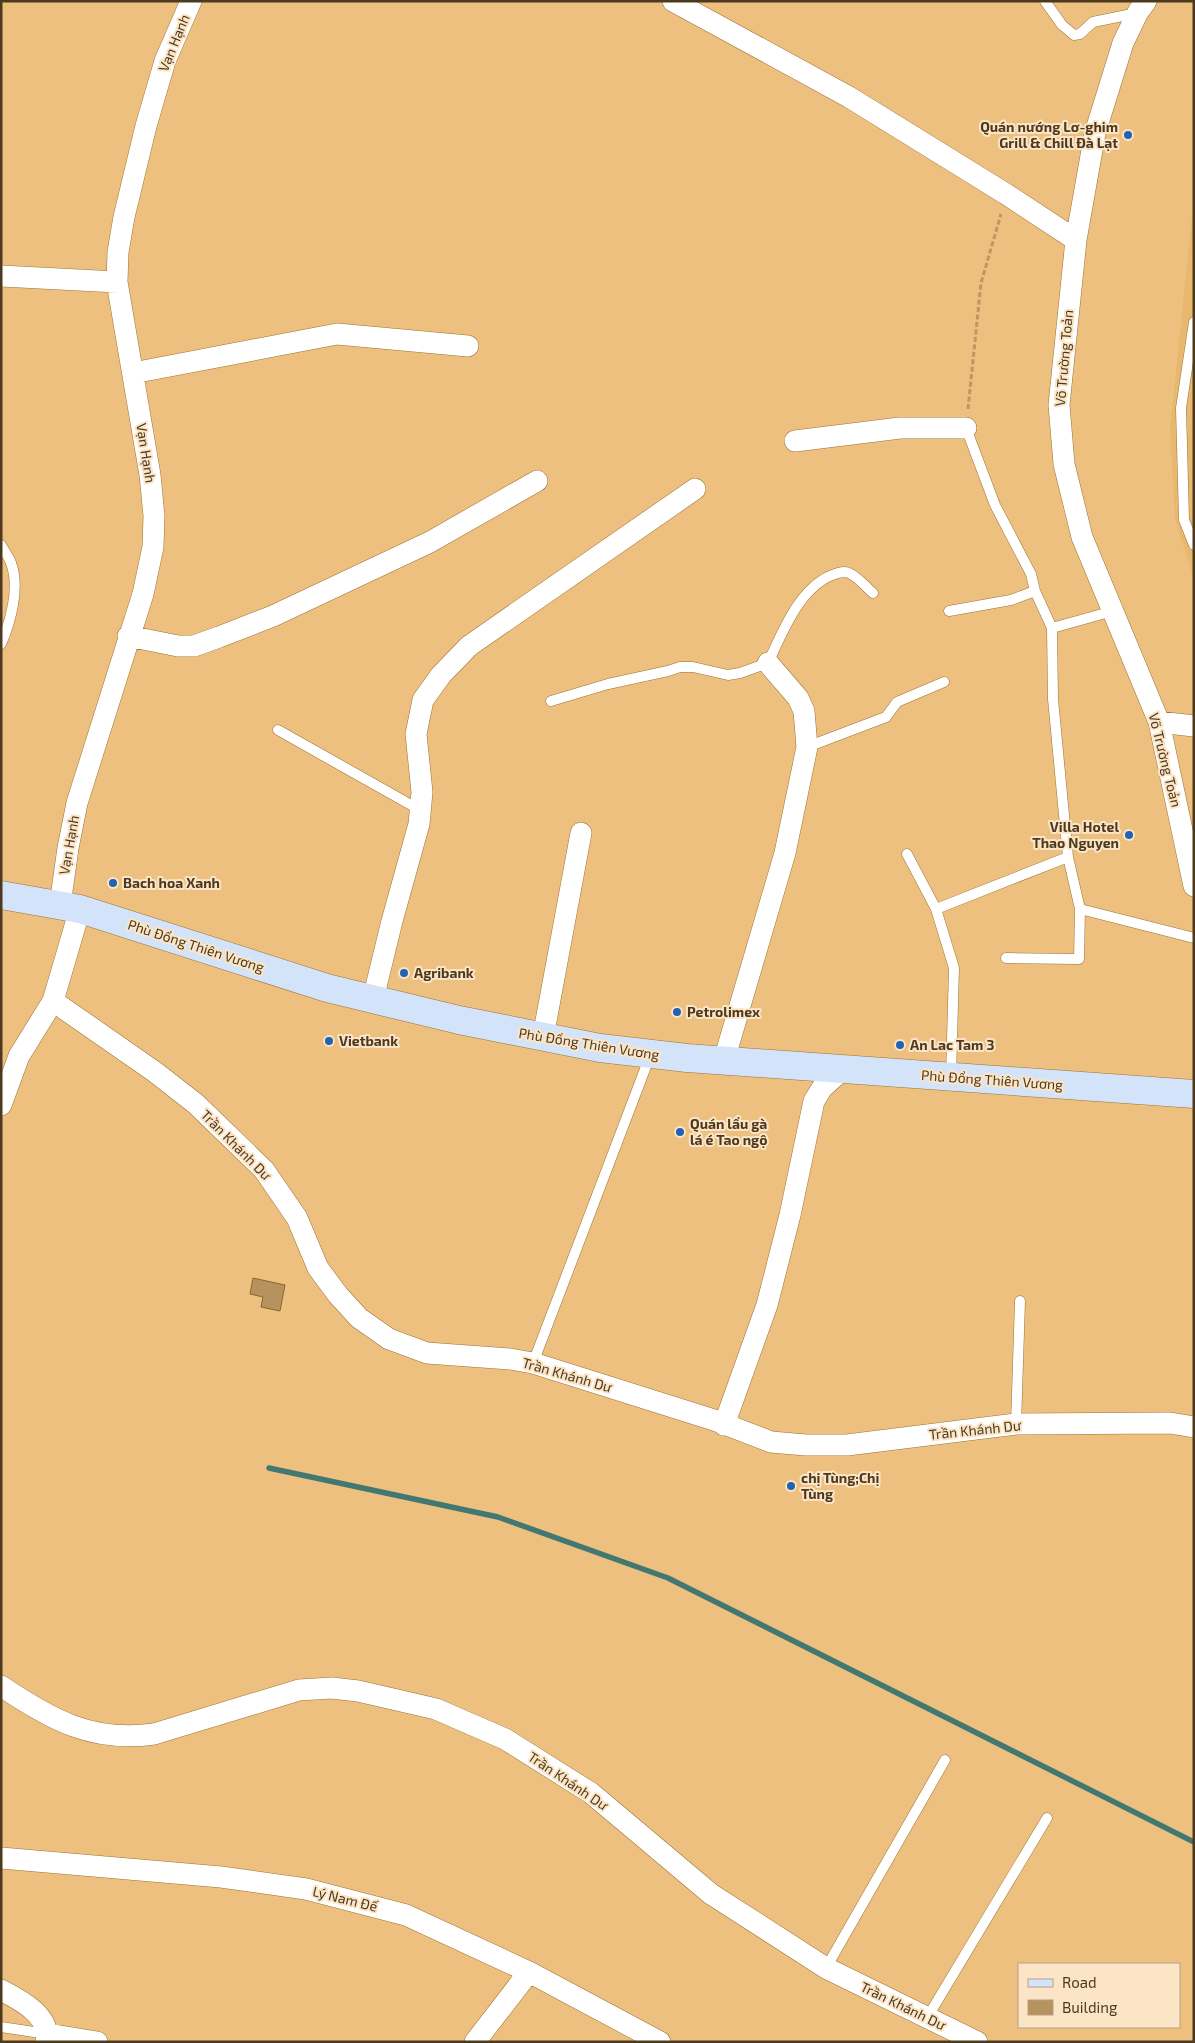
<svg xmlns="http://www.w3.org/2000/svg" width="1195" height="2043" viewBox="0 0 1195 2043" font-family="'Exo 2',sans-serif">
<rect width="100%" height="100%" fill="#edc07f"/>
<path fill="#e9b86f" d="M 1194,197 L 1194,579 L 1175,519 L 1170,429 Z"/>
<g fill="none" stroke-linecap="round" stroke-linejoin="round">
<path stroke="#427871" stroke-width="5.5" d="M 269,1468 L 498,1517 L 668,1578 L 1194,1842"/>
</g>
<path fill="#b6925e" stroke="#8f6623" d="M 253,1278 L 285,1285 L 280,1311 L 261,1307 L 263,1297 L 250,1294 Z"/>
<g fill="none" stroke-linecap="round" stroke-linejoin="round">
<defs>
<path id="lane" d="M 1045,1 L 1062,25 L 1074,35 L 1080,34 L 1093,22 L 1137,13
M 1194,322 L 1181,408 L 1184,520 L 1194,545
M 966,428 L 995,505 L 1031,574 L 1035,591 L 1052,628 L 1053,699 L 1068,857 L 1080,909 L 1194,938
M 1,545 C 4,551 9,557 11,563 C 20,587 11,621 1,644
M 949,611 L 1011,600 L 1035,591
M 1052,628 L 1113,611
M 551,701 L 608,684 L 668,671 L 680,667 L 693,667 L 728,675 L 740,673 L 768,663 C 783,631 801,583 838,573 C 842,572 846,571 849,573 C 858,577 866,587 873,593
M 278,730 L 420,810
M 807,747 L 886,717 L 897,702 L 944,682
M 907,854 L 936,909 L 954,968 L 951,1077
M 936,909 L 1068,857
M 1006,958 L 1079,959 L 1080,909
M 533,1363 L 650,1056
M 1016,1424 L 1020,1301
M 826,1968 L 945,1760
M 927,2018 L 1047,1818
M 1,2027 L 47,2034"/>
<path id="street" d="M 673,1 L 849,97 L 1006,194 L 1076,240
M 1146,1 L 1138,12 L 1123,43 L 1095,133 L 1076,240 L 1059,405 L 1064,464 L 1082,537 L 1159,722 L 1194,886
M 1,276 L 117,282
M 133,373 L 337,334 L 468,346
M 795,441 L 900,428 L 966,428
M 128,636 L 178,646 L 194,646 L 219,637 L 273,616 L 430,542 L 537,481
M 1159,722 L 1194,726
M 60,905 L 68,848 L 77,803 L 143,594 L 153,547 L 154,516 L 150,475 L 117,282 L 118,252 L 124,217 L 146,126 L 165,61 L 191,1
M 373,999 L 392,921 L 419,824 L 422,792 L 416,734 L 423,700 L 441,675 L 469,646 L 695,489
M 53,1001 L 155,1072 L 196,1104 L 264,1170 L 297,1218 L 318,1268 L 338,1295 L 359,1318 L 389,1339 L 427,1353 L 510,1359 L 533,1363 L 714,1420 L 771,1442 L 806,1445 L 847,1445 L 1016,1424 L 1170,1423 L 1194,1427
M 543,1037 L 581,833
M 724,1060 L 785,853 L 807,747 L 804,711 L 798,698 L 768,663
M 1,1105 L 19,1056 L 53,1001 L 80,909
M 724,1425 L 767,1305 L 790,1215 L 814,1101 L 822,1088 L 843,1069
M 1,1686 C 50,1719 92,1743 154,1734 L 299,1690 L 332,1688 L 358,1691 L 436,1709 L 505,1739 L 591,1793 L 711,1894 L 826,1968 L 977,2042
M 1,1858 L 221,1877 L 306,1889 L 406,1915 L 529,1972 L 660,2042
M 1,1990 C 20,2000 52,2016 46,2042
M 48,2034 L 97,2042
M 475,2042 L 529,1972"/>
<path id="secondary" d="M 1,895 L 80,909 L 327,988 L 459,1020 L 600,1048 L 687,1058 L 1194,1094"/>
</defs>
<use href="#lane" stroke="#9d7332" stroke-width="11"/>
<use href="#street" stroke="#9d7332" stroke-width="22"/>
<use href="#secondary" stroke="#9d7332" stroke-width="29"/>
<path stroke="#bc9762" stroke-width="3" stroke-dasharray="5 2.5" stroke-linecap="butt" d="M 968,409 L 981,283 L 1001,214"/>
<use href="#lane" stroke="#fff" stroke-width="10"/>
<use href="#street" stroke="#fff" stroke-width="21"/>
<use href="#secondary" stroke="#d2e3fa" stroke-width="28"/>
</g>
<g fill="#2062b3" stroke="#fce5c6" stroke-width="2">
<circle cx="1128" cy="135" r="5"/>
<circle cx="1129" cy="835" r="5"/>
<circle cx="113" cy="883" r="5"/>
<circle cx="404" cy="973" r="5"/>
<circle cx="677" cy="1012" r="5"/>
<circle cx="329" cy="1041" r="5"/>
<circle cx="900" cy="1045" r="5"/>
<circle cx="680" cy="1132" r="5"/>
<circle cx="791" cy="1486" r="5"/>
</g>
<g text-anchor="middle" stroke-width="4" stroke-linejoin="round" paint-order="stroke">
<g font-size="14" fill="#4c391e" stroke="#fce5c6">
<text transform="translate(174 43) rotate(-68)" y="5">Vạn Hạnh</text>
<text transform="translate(1064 358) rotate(-85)" y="5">Võ Trường Toản</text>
<text transform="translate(146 453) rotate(81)" y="5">Vạn Hạnh</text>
<text transform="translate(1165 760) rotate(76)" y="5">Võ Trường Toản</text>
<text transform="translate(69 845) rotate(-80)" y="5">Vạn Hạnh</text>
<text transform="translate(196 946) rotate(18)" y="5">Phù Đổng Thiên Vương</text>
<text transform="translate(589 1044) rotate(9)" y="5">Phù Đổng Thiên Vương</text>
<text transform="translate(992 1080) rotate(4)" y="5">Phù Đổng Thiên Vương</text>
<text transform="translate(236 1145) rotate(45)" y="5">Trần Khánh Dư</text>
<text transform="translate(567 1375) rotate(16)" y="5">Trần Khánh Dư</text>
<text transform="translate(975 1430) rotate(-6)" y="5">Trần Khánh Dư</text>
<text transform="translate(568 1781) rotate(34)" y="5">Trần Khánh Dư</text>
<text transform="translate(345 1899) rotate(14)" y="5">Lý Nam Đế</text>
<text transform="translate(903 2006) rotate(26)" y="5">Trần Khánh Dư</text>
</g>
<g font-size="14" font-weight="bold" fill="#4c391e" stroke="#fce5c6" text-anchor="start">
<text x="1118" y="132" text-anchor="end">Quán nướng Lơ-ghim<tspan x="1118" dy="16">Grill &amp; Chill Đà Lạt</tspan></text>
<text x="1119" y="832" text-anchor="end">Villa Hotel<tspan x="1119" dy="16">Thao Nguyen</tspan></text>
<text x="123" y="888">Bach hoa Xanh</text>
<text x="414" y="978">Agribank</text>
<text x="687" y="1017">Petrolimex</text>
<text x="339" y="1046">Vietbank</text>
<text x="910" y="1050">An Lac Tam 3</text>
<text x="690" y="1129">Quán lẩu gà<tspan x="690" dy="16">lá é Tao ngộ</tspan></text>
<text x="801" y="1483">chị Tùng;Chị<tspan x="801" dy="16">Tùng</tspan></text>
</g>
</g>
<rect width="1195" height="2043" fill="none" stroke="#4c391e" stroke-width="5"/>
<rect x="1018" y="1963" width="162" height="65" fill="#fce5c6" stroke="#b6a083"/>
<rect x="1028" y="1979" width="25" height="8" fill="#d2e3fa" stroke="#b6a083"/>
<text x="1062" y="1988" font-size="15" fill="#4c391e">Road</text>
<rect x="1028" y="2000" width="25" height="15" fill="#b6925e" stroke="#b6a083"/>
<text x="1062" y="2013" font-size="15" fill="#4c391e">Building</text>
</svg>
